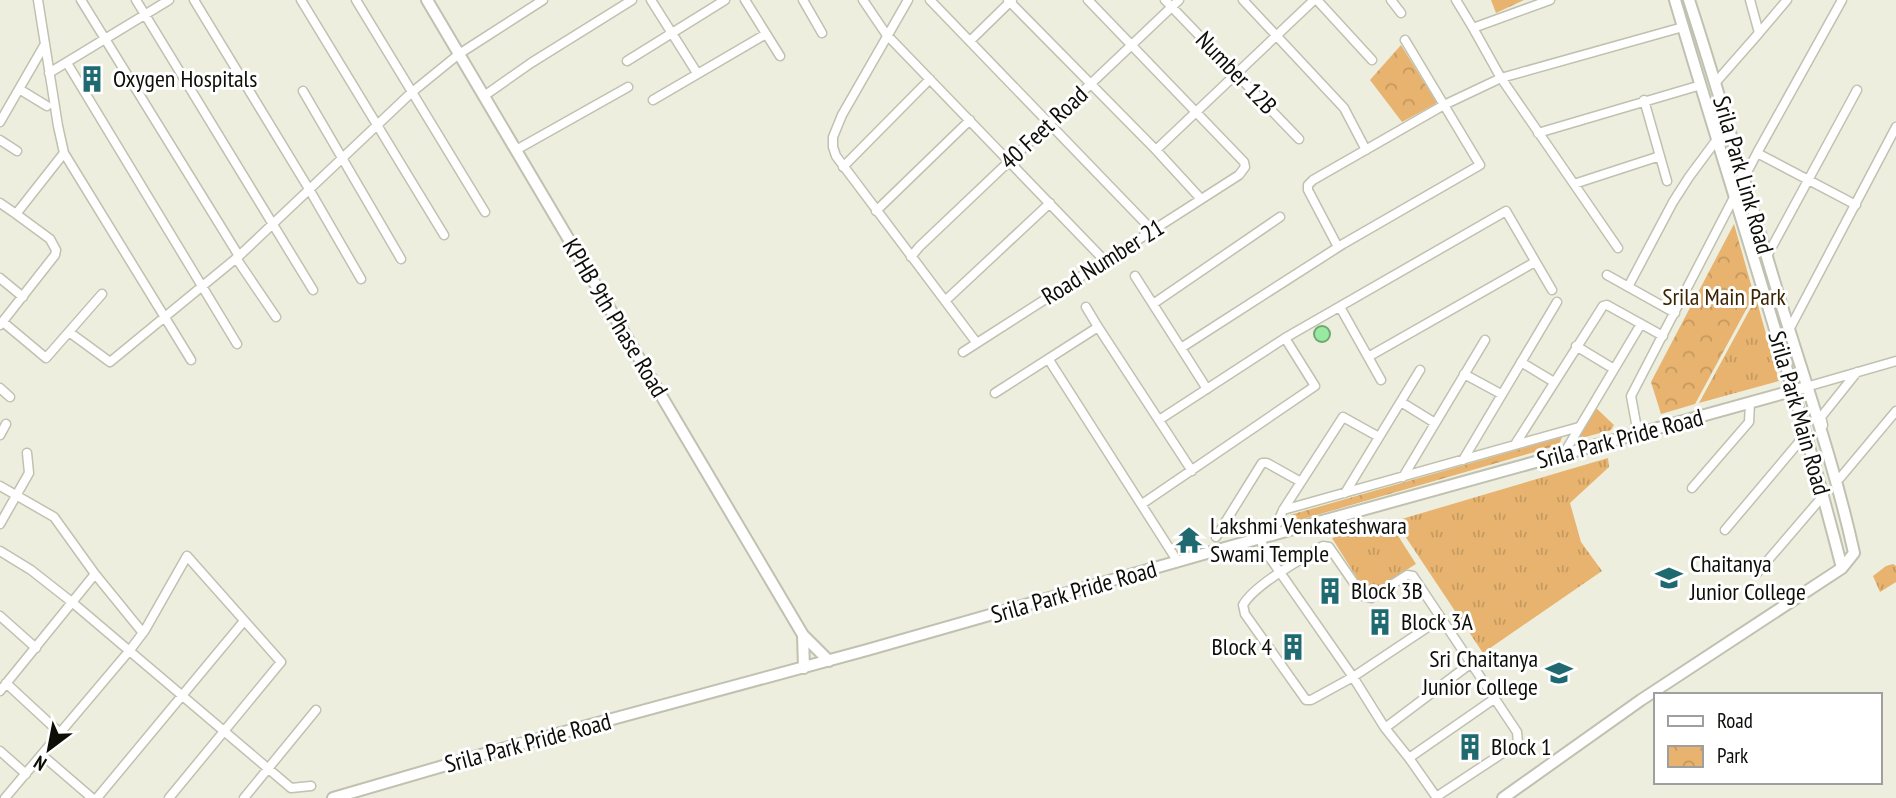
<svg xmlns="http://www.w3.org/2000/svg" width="1896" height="798" viewBox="0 0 1896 798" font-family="'PT Sans Narrow',sans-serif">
<defs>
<pattern id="grass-tufts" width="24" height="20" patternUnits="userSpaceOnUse" patternTransform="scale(1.75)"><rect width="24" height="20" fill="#e7b36f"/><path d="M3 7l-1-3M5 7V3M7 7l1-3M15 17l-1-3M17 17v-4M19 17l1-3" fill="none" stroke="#c5995f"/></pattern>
<pattern id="park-crowns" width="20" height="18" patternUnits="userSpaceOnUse" patternTransform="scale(1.75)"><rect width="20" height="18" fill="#e7b36f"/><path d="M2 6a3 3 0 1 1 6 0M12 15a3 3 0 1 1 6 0" fill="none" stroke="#c5995f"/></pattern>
</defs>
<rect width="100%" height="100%" fill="#edeedd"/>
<path fill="url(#grass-tufts)" d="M 1756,298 L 1779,381 L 1699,403 Z
M 1595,407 L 1614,425 L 1611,430 L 1578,439 Z
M 1608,458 L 1609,467 L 1570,503 L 1581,542 L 1602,571 L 1483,653 L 1395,521 Z
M 1388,520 L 1416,564 L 1367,594 L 1332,538 Z
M 1893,564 L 1896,566 L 1896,582 L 1880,592 L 1873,576 L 1886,566 Z"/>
<path fill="url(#park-crowns)" d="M 1491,0 L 1524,0 L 1496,13 Z
M 1401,45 L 1437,103 L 1402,122 L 1370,80 Z
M 1734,224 L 1754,295 L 1695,404 L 1661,414 L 1651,382 Z
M 1562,437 L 1559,445 L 1289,523 L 1290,515 Z"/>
<path fill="#99e9a1" stroke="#6fa773" stroke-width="2" d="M1314 334a8 8 0 1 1 16 0a8 8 0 1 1-16 0Z"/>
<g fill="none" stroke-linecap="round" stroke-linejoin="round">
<defs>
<path id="street" d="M 38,0 L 58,126 L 64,153
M 81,0 L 239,256
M 136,0 L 313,290
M 194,0 L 309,189 L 361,279
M 301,0 L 444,235
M 356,0 L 485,212
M 651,0 L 697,73
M 745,0 L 780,56
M 803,0 L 822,33
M 863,0 L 886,34 L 1105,261
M 908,0 L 842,115 L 833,137 L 833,147 L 836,156 L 976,342
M 930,0 L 1153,231
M 1008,0 L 1156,150 L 1201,199
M 1165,0 L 1299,139
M 1243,0 L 1344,108 L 1366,150
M 1317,0 L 1372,60
M 1391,0 L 1401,13
M 1456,0 L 1473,28
M 1550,0 L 1473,28 L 1501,78 L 1618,248
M 1750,0 L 1759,33 L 1787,0
M 970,41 L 1012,0
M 627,61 L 725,0
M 67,63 L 237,344
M 49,73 L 169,0
M 1716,82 L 1759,33
M 19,89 L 47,106
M 303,91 L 401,259
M 484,96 L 531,63 L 632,0
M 653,100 L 766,34
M 1644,100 L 1667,181
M 0,122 L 45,44
M 1538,133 L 1701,85
M 0,140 L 17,151
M 516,150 L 628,87
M 1156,150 L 1314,0
M 1757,153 L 1856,205
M 843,167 L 930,79
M 1574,184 L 1660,156
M 0,203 L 16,214
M 876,211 L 970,120
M 1338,247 L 1308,190 L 1308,185 L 1313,180 L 1444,105 L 1501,78 L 1683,27
M 1767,256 L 1857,90
M 911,257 L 919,247 L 1179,0
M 236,258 L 276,317
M 1607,275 L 1675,313
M 1135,276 L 1207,389
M 0,278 L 23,297
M 1628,287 L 1673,202 L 1689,177 L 1718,138 L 1729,133
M 945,301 L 1050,203
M 1153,304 L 1280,217
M 1086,307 L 1098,327
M 1340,307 L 1381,380
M 3,322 L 46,358 L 102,294
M 0,325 L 55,255 L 56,250 L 50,239 L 16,214 L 64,153 L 191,360
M 1789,330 L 1896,127
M 69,332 L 110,362 L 239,256 L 411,93 L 459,54 L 543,0
M 1576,346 L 1614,369
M 1181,348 L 1343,244 L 1480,165 L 1405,40
M 963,352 L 1239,175 L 1245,167 L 1244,162 L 1088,0
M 1368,357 L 1535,262
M 1049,360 L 1178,562
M 1521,362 L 1554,382
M 1464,374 L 1501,394
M 1806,387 L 1896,361
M 0,388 L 10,397
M 995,393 L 1098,327 L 1192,471
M 1401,402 L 1435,423
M 1159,420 L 1285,338 L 1506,211 L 1552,290
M 1823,425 L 1821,417 L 1857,372
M 1638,434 L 1631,396 L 1757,153 L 1842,0
M 0,435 L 6,424
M 1516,443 L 1603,306 L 1607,305 L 1663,336
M 1563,455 L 1641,324
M 1463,460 L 1557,302
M 1403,477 L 1485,340
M 1840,478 L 1896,411
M 0,486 L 54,517 L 95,574 L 0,691
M 1692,488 L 1749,422 L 1750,403
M 1345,493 L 1420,370
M 1142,504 L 1315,386 L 1285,338
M 1283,510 L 1579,427
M 0,524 L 29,473 L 27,453
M 1725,530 L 1805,435
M 1272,536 L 1283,510 L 1343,417 L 1379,437
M 1216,537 L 1262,463 L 1267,463 L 1301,482
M 1259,538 L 1270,558 L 1353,677 L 1385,728 L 1409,758 L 1437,798
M 0,551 L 31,570 L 73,603 L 291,788 L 311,786
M 1757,573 L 1823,496
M 95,574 L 143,633
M 0,616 L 36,648
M 6,683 L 60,733
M 1385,728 L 1470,664
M 0,751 L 26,774
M 42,755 L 92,798
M 1409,758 L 1494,699
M 1436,797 L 1518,743 L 1517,732 L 1413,576 L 1407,575 L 1371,598 L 1363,596 L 1329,547 L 1323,546 C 1302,559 1255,584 1243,605 L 1245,614 L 1306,700 L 1311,700 L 1353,677 L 1440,619
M 5,798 L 130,650 L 145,630 L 187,556 L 281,662 L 169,798
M 97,798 L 244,621
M 244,798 L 316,710"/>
<path id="secondary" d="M 427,0 L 803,635 L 829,661
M 1675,0 C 1731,189 1793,377 1842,568
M 803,635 L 804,668
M 333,798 L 498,750 L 867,650 L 1214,551 L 1806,387
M 1503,798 L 1641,700 L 1842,568 L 1854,553 C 1835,466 1805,382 1779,297 C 1749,198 1721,98 1689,0"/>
</defs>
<use href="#street" stroke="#c0c1b0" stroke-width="11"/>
<use href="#secondary" stroke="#c0c1b0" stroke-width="14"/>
<use href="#street" stroke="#fff" stroke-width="8"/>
<use href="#secondary" stroke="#fff" stroke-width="10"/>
</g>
<defs>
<symbol id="building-bare" viewBox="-9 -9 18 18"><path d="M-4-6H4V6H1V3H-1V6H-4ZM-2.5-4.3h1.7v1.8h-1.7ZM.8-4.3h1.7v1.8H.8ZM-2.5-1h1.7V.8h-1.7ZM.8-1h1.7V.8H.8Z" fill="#1e6a70" stroke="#fff" stroke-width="2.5" paint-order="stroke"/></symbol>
<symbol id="temple-bare" viewBox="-9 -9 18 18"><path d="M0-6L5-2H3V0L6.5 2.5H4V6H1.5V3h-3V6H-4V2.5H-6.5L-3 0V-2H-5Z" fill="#1e6a70" stroke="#fff" stroke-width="2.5" paint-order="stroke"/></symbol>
<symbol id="university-bare" viewBox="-9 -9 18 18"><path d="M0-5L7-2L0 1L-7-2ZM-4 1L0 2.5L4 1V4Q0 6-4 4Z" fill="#1e6a70" stroke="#fff" stroke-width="2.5" paint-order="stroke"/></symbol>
</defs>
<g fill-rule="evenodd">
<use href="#building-bare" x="73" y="60" width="38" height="38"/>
<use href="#temple-bare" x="1170" y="521" width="38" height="38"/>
<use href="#university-bare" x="1650" y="559" width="38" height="38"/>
<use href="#building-bare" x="1311" y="572" width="38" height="38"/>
<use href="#building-bare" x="1361" y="603" width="38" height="38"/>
<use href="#building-bare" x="1274" y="628" width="38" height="38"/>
<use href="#university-bare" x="1540" y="654" width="38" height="38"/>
<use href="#building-bare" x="1451" y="728" width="38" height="38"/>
</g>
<g text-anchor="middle" stroke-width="6" stroke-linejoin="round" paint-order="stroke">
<g font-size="24" fill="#0e0e09" stroke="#fff">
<text transform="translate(1236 73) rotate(46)" y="8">Number 12B</text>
<text transform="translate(1044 128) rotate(-43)" y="8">40 Feet Road</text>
<text transform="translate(1743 175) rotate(74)" y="8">Srila Park Link Road</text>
<text transform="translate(1103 262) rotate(-32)" y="8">Road Number 21</text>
<text transform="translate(615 318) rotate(59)" y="8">KPHB 9th Phase Road</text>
<text transform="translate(1799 413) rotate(74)" y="8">Srila Park Main Road</text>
<text transform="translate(1620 439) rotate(-15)" y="8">Srila Park Pride Road</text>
<text transform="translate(1074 592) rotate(-16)" y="8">Srila Park Pride Road</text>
<text transform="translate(528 743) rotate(-15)" y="8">Srila Park Pride Road</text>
</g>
<g font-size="24" fill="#0e0e09" stroke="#fff" text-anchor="start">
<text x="113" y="87">Oxygen Hospitals</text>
<text x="1210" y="534">Lakshmi Venkateshwara<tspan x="1210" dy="28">Swami Temple</tspan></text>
<text x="1690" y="572">Chaitanya<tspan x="1690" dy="28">Junior College</tspan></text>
<text x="1351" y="599">Block 3B</text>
<text x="1401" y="630">Block 3A</text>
<text x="1272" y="655" text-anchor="end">Block 4</text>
<text x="1538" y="667" text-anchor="end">Sri Chaitanya<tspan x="1538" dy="28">Junior College</tspan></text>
<text x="1491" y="755">Block 1</text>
</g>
<g font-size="24" fill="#3c2400" stroke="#fff">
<text x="1724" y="305">Srila Main Park</text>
</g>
</g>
<rect x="1654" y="693" width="228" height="91" fill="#ffffff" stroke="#9f9f9d" stroke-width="2"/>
<rect x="1668" y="716" width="35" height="10" fill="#ffffff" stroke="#9f9f9d" stroke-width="2"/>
<text x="1717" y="728" font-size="21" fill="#0e0e09">Road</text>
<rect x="1668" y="746" width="35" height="21" fill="url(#park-crowns)" stroke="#9f9f9d" stroke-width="2"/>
<text x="1717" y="763" font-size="21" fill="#0e0e09">Park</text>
<g transform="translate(49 749) rotate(212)" stroke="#ffffff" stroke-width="5" paint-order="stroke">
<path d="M0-5L12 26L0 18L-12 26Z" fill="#0e0e09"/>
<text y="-10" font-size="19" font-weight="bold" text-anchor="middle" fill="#0e0e09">N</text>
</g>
</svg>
